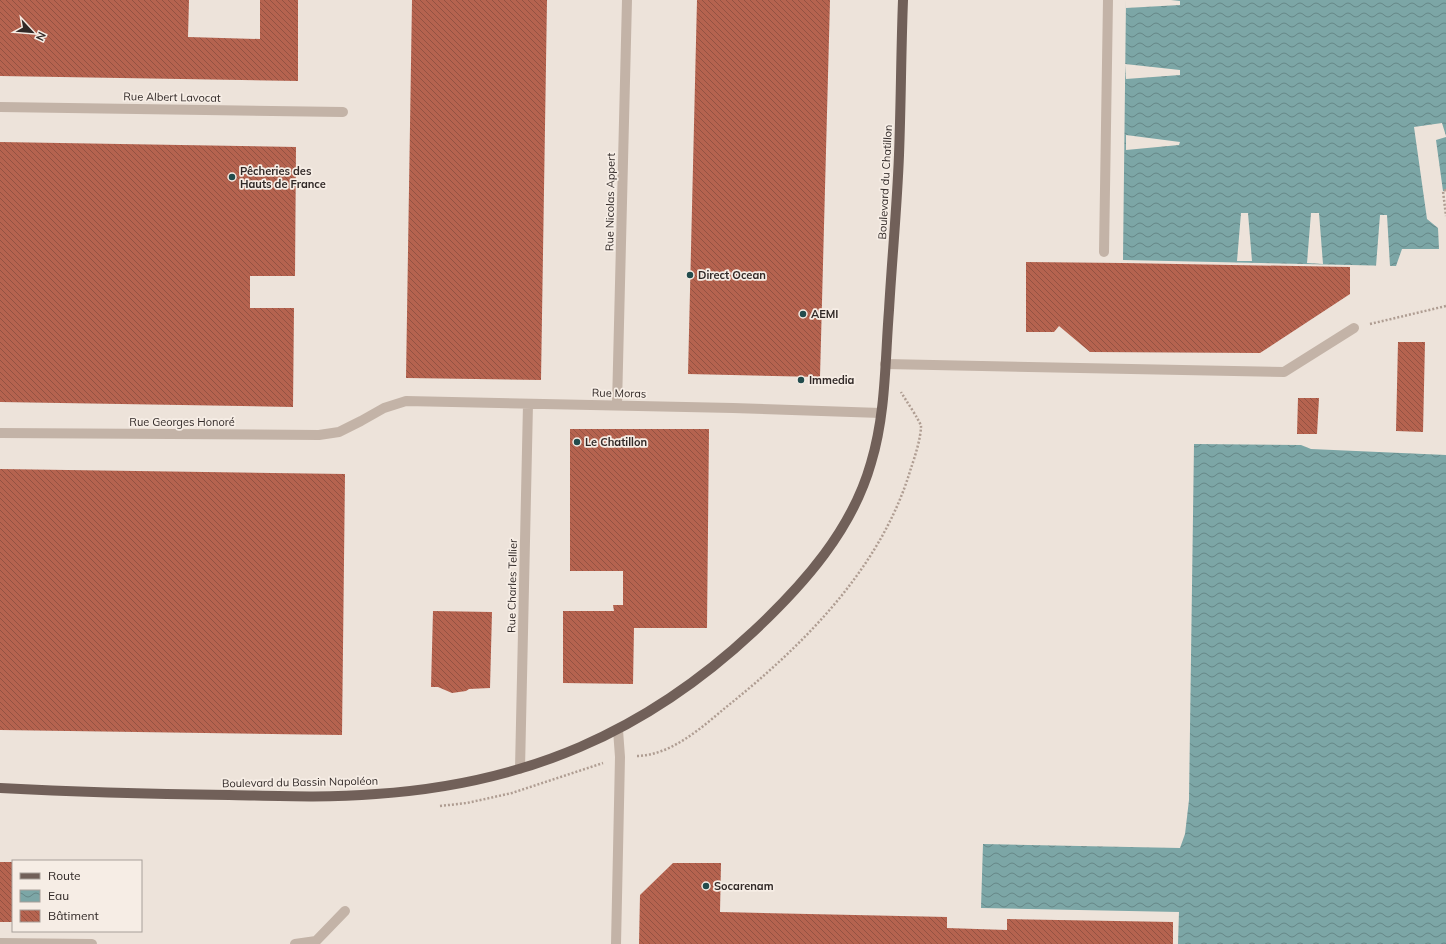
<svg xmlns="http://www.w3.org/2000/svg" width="1446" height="944" viewBox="0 0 1446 944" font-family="Mulish,sans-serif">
<defs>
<pattern id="water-waves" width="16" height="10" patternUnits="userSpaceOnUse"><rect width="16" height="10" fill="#7ca6a6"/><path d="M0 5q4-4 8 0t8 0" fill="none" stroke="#668787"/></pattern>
<pattern id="building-back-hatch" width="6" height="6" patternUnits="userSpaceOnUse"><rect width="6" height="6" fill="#b5634f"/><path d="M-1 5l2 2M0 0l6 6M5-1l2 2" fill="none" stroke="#945242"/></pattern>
</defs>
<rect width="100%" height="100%" fill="#ede3da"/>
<path fill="url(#water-waves)" d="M 1126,0 L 1446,0 L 1446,136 L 1442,123 L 1414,127 L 1427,219 L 1438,228 L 1439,249 L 1402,249 L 1396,266 L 1123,260 Z
M 1446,137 L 1446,191 L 1443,191 L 1436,140 Z
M 1194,444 L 1301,445 L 1311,449 L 1446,455 L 1446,944 L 1178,944 L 1179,912 L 981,908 L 983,844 L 1180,848 L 1185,834 L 1189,800 Z"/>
<path fill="#ede3da" d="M 1126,0 L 1171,0 L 1180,1 L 1180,5 L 1126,8 Z
M 1125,64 L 1180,70 L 1180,75 L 1126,79 Z
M 1126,135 L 1180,142 L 1179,145 L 1126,150 Z
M 1241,213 L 1248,213 L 1252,261 L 1237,261 Z
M 1311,213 L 1319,213 L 1323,264 L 1307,263 Z
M 1380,215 L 1387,215 L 1390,266 L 1376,266 Z"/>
<path fill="url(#building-back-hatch)" d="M 0,0 L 189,0 L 188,37 L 260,39 L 260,0 L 298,0 L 298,81 L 0,76 Z
M 412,0 L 547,0 L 541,380 L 406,378 Z
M 697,0 L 830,0 L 820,377 L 688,374 Z
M 0,142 L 296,147 L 295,276 L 250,276 L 250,308 L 294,308 L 293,407 L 0,402 Z
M 1026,262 L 1123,263 L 1350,267 L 1350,294 L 1260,353 L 1090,352 L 1059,326 L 1054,332 L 1026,332 Z
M 1398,342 L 1425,342 L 1423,432 L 1396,431 Z
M 1298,398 L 1319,398 L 1317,434 L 1297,434 Z
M 570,429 L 709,429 L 707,628 L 634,628 L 633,684 L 563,683 L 563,611 L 614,611 L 613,605 L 623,605 L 623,571 L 570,571 Z
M 0,469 L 345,474 L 342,735 L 0,730 Z
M 433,611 L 492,612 L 490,688 L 469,689 L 466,691 L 452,693 L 438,687 L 431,687 Z
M 0,862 L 13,862 L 13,922 L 0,922 Z
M 673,863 L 721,863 L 720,912 L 947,917 L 947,928 L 1007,930 L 1007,919 L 1173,922 L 1173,944 L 639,944 L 640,895 Z"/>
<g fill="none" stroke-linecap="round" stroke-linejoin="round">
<path stroke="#af9d92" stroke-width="2.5" stroke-dasharray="2 2" stroke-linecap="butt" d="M 1446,190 L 1443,191 L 1446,216
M 1370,324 L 1446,306
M 637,756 C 671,755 700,729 725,708 C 804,645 882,567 911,468 C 915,457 921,437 921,426 C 920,421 905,399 901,392
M 440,806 L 467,803 L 512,793 L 603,763"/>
<path stroke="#c3b3a7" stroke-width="10" d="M 0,107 L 343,112
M 1104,252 L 1108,0
M 885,364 L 1284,372 L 1354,328
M 617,405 L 627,0
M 0,433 L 319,435 L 339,432 L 361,421 L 384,408 L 406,401 L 733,408 L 881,413
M 520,769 L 528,404
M 0,943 L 92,944
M 295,944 L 316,941 L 345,911
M 616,944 L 620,757 L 618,730"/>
<path stroke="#716059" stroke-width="10" d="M 0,788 C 76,792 153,794 229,795 C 278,796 327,798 376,794 C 525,784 645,733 754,631 C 804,584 852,530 871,463 C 886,414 885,360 889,310 C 892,258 897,207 899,155 C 901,103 901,52 903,0"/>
</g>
<g fill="#224c4d" stroke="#f6ede5" stroke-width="1.5">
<circle cx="232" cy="177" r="4"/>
<circle cx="690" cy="275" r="4"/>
<circle cx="803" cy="314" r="4"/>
<circle cx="801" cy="380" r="4"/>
<circle cx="577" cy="442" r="4"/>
<circle cx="706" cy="886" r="4"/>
</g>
<g text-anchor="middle" stroke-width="3.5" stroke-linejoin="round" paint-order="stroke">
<g font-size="11" fill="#312927" stroke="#f6ede5">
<text transform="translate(172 97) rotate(1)" y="4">Rue Albert Lavocat</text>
<text transform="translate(885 182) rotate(-87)" y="4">Boulevard du Chatillon</text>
<text transform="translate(610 202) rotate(-89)" y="4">Rue Nicolas Appert</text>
<text transform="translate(619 393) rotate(1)" y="4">Rue Moras</text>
<text x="182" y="426">Rue Georges Honoré</text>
<text transform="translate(512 586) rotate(-89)" y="4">Rue Charles Tellier</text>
<text transform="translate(300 782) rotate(-1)" y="4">Boulevard du Bassin Napoléon</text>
</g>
<g font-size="11" font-weight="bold" fill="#312927" stroke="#f6ede5" text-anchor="start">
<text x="240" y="175">Pêcheries des<tspan x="240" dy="13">Hauts de France</tspan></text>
<text x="698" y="279">Direct Ocean</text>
<text x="811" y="318">AEMI</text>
<text x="809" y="384">Immedia</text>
<text x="585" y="446">Le Chatillon</text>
<text x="714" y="890">Socarenam</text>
</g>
</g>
<rect x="12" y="860" width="130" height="72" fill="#f6ede5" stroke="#a79f99"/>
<rect x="20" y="873" width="20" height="6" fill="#716059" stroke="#a79f99"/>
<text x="48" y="880" font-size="12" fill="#312927">Route</text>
<rect x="20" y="890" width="20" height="12" fill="url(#water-waves)" stroke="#a79f99"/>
<text x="48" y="900" font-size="12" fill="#312927">Eau</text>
<rect x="20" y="910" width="20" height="12" fill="url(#building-back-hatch)" stroke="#a79f99"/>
<text x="48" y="920" font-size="12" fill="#312927">Bâtiment</text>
<g transform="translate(32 32) rotate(116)" stroke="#f6ede5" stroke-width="3" paint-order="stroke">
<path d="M0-3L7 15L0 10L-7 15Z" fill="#312927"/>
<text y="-6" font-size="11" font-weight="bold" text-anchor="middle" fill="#312927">N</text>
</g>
</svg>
